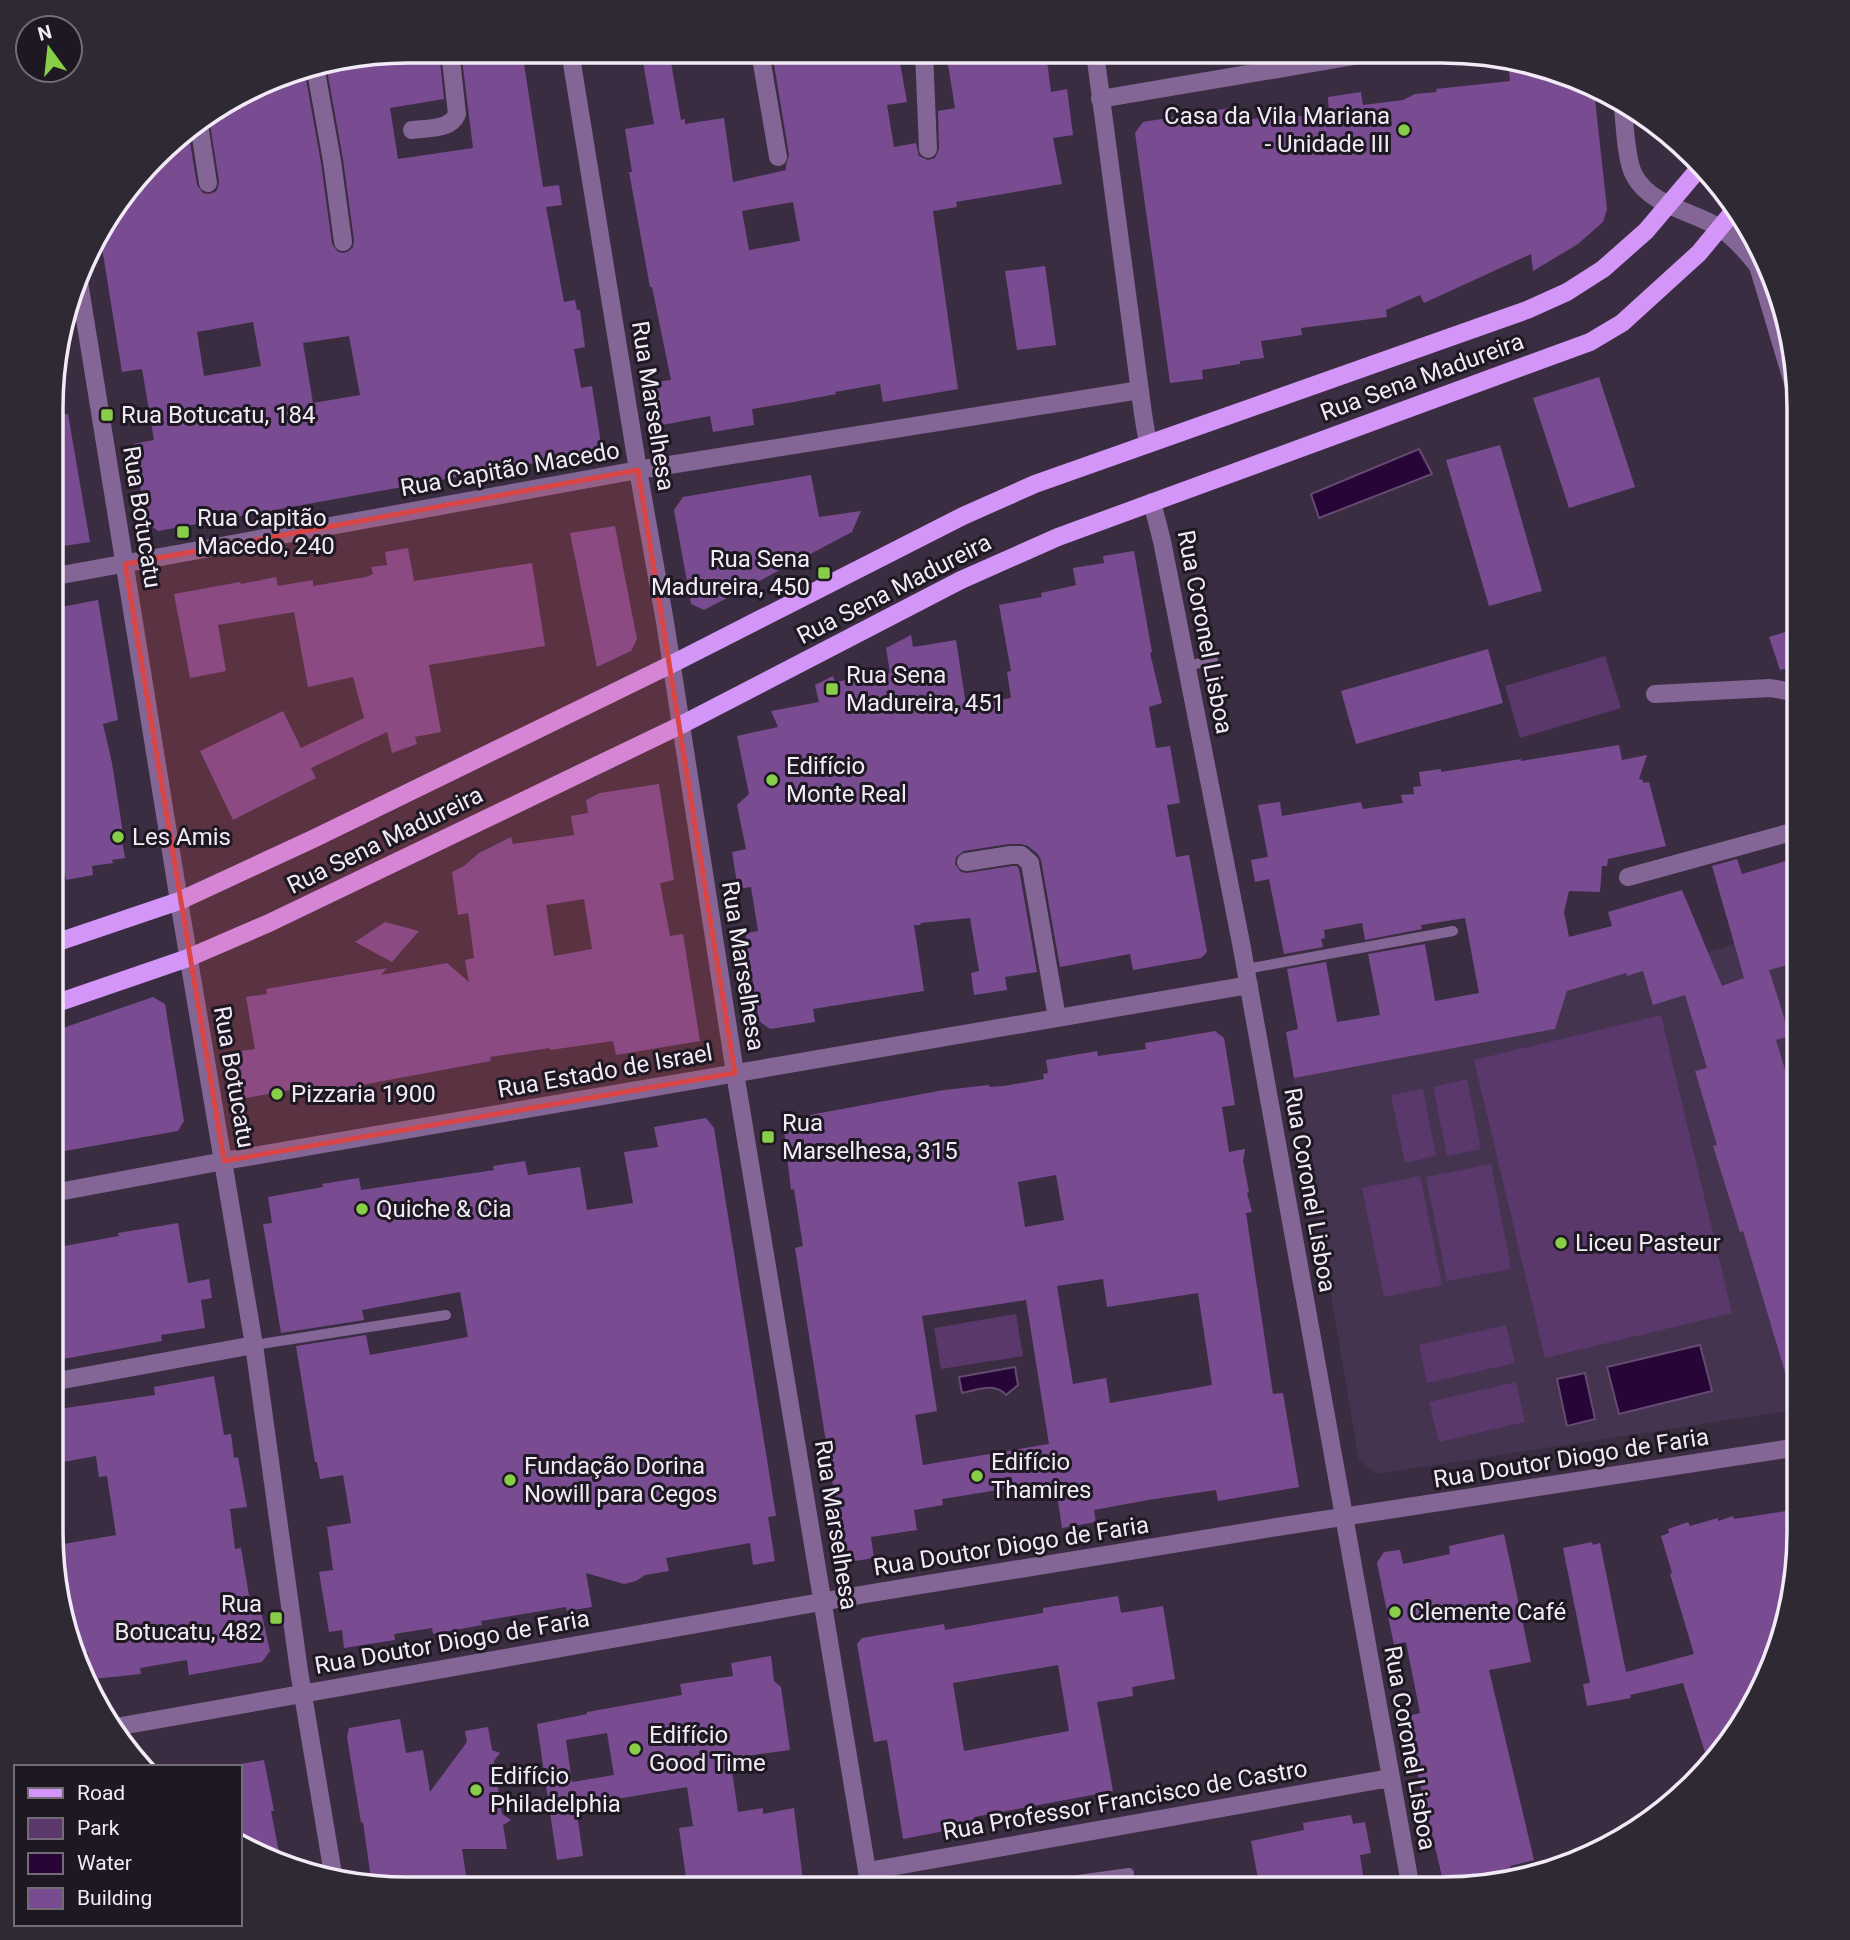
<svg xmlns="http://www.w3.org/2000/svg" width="1850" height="1940" viewBox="0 0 1850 1940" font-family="Roboto,sans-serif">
<rect width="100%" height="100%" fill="#3a2d42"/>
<path fill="#45344f" d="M 1799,925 L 1799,1409 L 1377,1474 L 1359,1460 L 1294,1078 L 1555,1029 L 1567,991 L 1626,973 L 1627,976 Z"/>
<path fill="#5a386c" d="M 1605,656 L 1621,708 L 1520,738 L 1505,686 Z
M 1661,1015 L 1732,1313 L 1545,1358 L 1474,1060 Z
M 1467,1079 L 1481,1149 L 1447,1156 L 1433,1087 Z
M 1423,1089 L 1436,1156 L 1405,1163 L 1391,1095 Z
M 1491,1164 L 1511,1269 L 1447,1281 L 1426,1177 Z
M 1420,1176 L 1442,1285 L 1384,1297 L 1362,1188 Z
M 1016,1314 L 1023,1356 L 941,1369 L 934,1328 Z
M 1506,1325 L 1515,1363 L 1427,1383 L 1419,1345 Z
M 1516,1382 L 1525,1422 L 1439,1442 L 1429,1402 Z"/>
<path fill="#280537" stroke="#654a71" stroke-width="2" d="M 1419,449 L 1432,474 L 1319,518 L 1311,494 Z
M 1700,1345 L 1712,1391 L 1619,1414 L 1607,1367 Z
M 1015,1367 L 1018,1385 L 1006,1395 C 995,1382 977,1390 962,1393 L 959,1377 Z
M 1585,1373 L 1595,1419 L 1567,1426 L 1557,1379 Z"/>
<path fill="#794c92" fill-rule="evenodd" d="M 408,51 L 439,51 L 444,99 L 390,108 L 398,159 L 473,148 L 461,51 L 522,51 L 543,187 L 559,185 L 562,205 L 546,207 L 564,302 L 575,300 L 577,310 L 580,310 L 585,347 L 574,349 L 581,388 L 592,386 L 601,444 L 596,452 L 158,531 L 146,522 L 133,444 L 154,440 L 142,369 L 122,372 L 99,229 L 173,139 L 188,130 L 197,185 L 203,193 L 209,194 L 215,192 L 218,188 L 219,181 L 209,118 L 293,70 L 304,68 L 321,163 L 332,244 L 338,252 L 344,253 L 349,251 L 353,247 L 354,240 L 343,159 L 326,64 ZM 253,322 L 261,366 L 204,376 L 197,332 ZM 349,336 L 360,395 L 313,403 L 303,343 Z
M 641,51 L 669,51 L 681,120 L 685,119 L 685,124 L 724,118 L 733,182 L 786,170 L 786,165 L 789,155 L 772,52 L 898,52 L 907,102 L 887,105 L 894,147 L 916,143 L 919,156 L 928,160 L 935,158 L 939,149 L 938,111 L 955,108 L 946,52 L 1046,53 L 1051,92 L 1067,89 L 1073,135 L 1053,138 L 1062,184 L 956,202 L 957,207 L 933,211 L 958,389 L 883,402 L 880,384 L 835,392 L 836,394 L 788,403 L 752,409 L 754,425 L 713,432 L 710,416 L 662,425 L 655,382 L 671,380 L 652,287 L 650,287 L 629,172 L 632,172 L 625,129 L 654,124 ZM 793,202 L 800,241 L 749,250 L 742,211 Z
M 1508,60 L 1594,90 L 1607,209 L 1603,222 L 1578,244 L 1533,271 L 1531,254 L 1424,303 L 1420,295 L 1386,310 L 1387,317 L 1301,328 L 1302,335 L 1261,341 L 1264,358 L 1240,361 L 1240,364 L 1202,370 L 1203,379 L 1170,383 L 1135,133 L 1143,122 L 1236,107 L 1237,121 L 1283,115 L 1283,118 L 1329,113 L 1328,97 L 1361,92 L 1363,105 L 1403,100 L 1415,94 L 1437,92 L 1436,89 L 1510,81 Z
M 1045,266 L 1056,345 L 1017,350 L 1005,271 Z
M 1599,377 L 1635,487 L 1569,508 L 1533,398 Z
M 68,414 L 90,542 L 57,547 L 57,415 Z
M 1500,445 L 1542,591 L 1489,606 L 1446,460 Z
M 811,475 L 819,517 L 861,511 L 852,532 L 704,610 L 691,604 L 674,510 L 683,497 Z
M 615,526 L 637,639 L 631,651 L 597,667 L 570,533 Z
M 408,548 L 414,581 L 532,563 L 545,646 L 429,665 L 441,732 L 415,737 L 417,744 L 392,753 L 387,732 L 311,768 L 316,778 L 233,820 L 200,751 L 283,711 L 301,748 L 364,718 L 353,677 L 308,687 L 294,612 L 218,625 L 226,671 L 190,678 L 174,594 L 240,582 L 241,584 L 276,577 L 278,586 L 313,580 L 313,586 L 366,577 L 373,574 L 371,567 L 387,565 L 385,552 Z
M 1134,551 L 1152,652 L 1150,653 L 1162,703 L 1149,707 L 1156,748 L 1170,746 L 1180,803 L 1167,805 L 1176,857 L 1189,855 L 1207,952 L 1201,958 L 1133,970 L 1130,954 L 1060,967 L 1041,860 L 1038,854 L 1028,846 L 1021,844 L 1009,844 L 964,851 L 956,857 L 955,864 L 961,872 L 967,873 L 1012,866 L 1017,866 L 1019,869 L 1037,972 L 1005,977 L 1007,990 L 974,995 L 971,973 L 979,971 L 970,918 L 920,923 L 921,925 L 914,925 L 924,991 L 813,1009 L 815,1022 L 770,1029 L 759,1021 L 745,933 L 758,931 L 751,887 L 738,889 L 732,852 L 746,849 L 737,805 L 749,794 L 737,736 L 778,727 L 771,711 L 819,702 L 815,685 L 833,676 L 835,682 L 890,673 L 886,648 L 911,635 L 913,647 L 956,640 L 966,705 L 1011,698 L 1007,672 L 1011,671 L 999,605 L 1042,597 L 1041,593 L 1076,585 L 1073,568 L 1104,563 L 1103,556 Z
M 98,600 L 118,720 L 103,724 L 112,763 L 124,840 L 122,841 L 125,858 L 112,860 L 113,863 L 92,866 L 93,875 L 66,880 L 55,821 L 56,608 Z
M 1799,628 L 1799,665 L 1780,670 L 1769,637 Z
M 1488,649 L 1503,703 L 1356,744 L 1341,691 Z
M 1619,745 L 1622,760 L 1647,755 L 1639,779 L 1643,780 L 1643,783 L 1649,782 L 1666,846 L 1608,859 L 1607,866 L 1602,866 L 1600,892 L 1569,891 L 1564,912 L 1569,937 L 1612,926 L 1608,912 L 1682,890 L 1722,986 L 1744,978 L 1712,866 L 1737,859 L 1742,874 L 1799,857 L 1799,962 L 1769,970 L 1790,1036 L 1776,1040 L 1793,1096 L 1799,1094 L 1799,1398 L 1793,1399 L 1743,1231 L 1740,1232 L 1713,1146 L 1717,1145 L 1695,1071 L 1707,1068 L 1685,995 L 1653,1005 L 1643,971 L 1627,976 L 1626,973 L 1567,991 L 1555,1029 L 1294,1078 L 1286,1032 L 1298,1029 L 1287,969 L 1326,962 L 1337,1022 L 1380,1015 L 1368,954 L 1425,944 L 1435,1001 L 1479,993 L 1465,918 L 1421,925 L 1422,929 L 1365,940 L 1362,923 L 1324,930 L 1325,938 L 1321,939 L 1323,947 L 1284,954 L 1269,879 L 1255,882 L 1251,860 L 1268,857 L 1258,805 L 1280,802 L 1282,816 L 1361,802 L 1363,809 L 1403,803 L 1401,795 L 1414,794 L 1413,787 L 1421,786 L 1419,772 L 1441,769 L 1441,772 L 1521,759 L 1521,761 Z
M 659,784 L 674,880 L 660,883 L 670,936 L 683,934 L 700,1041 L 616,1055 L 613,1041 L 550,1050 L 550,1048 L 490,1057 L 491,1061 L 297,1097 L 296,1089 L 240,1099 L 232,1093 L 226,1053 L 255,1049 L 246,997 L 267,994 L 266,989 L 387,968 L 381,975 L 447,963 L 469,982 L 465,960 L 474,958 L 471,934 L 468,913 L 458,915 L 452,872 L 464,866 L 479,853 L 511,837 L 513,844 L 574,835 L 571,816 L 588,813 L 586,800 L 600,793 ZM 584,899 L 592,949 L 554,956 L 546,905 Z
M 385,922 L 419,931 L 392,962 L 355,942 Z
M 153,997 L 165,1004 L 184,1121 L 178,1131 L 53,1153 L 54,1031 Z
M 1215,1031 L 1224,1038 L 1235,1105 L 1222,1107 L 1229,1152 L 1245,1149 L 1243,1161 L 1249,1192 L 1247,1193 L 1252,1212 L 1246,1213 L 1273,1394 L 1283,1393 L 1299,1487 L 1218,1501 L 1216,1490 L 1148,1500 L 1094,1510 L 1096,1522 L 1062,1528 L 1056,1487 L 1018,1493 L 1017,1487 L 942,1499 L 943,1505 L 914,1510 L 917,1530 L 871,1537 L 874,1558 L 855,1561 L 844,1554 L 795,1248 L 803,1246 L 794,1189 L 791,1190 L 783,1120 L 944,1090 L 989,1085 L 989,1087 L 1004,1086 L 1044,1079 L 1043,1074 L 1048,1073 L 1046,1060 L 1097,1051 L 1098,1056 L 1146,1049 L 1145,1043 ZM 1056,1175 L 1064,1220 L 1025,1227 L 1018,1182 ZM 1103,1279 L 1107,1307 L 1198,1293 L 1212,1385 L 1110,1403 L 1106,1378 L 1073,1384 L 1057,1286 ZM 1026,1300 L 1049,1444 L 923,1465 L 915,1415 L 937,1411 L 922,1316 Z
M 706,1118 L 714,1128 L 776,1516 L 768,1517 L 775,1561 L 753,1565 L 750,1543 L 666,1558 L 669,1571 L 645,1575 L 636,1581 L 624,1584 L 586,1573 L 592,1607 L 567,1611 L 566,1607 L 481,1621 L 482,1625 L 433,1634 L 432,1628 L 394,1634 L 395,1640 L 344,1648 L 342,1630 L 329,1632 L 319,1572 L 333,1570 L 327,1527 L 351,1523 L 343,1475 L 320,1479 L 317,1462 L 315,1462 L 296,1346 L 366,1335 L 370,1355 L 468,1337 L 460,1292 L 362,1310 L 364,1320 L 281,1333 L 263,1224 L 272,1223 L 268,1197 L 323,1187 L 322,1184 L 359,1178 L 361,1190 L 494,1170 L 493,1166 L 525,1161 L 528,1175 L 580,1167 L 587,1210 L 633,1203 L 624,1152 L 658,1147 L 654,1127 Z
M 178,1223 L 188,1283 L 209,1279 L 212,1298 L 201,1300 L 205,1328 L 161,1335 L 162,1341 L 52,1361 L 53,1248 L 119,1236 L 118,1233 Z
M 214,1376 L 224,1435 L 231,1434 L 234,1458 L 238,1457 L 247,1507 L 230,1509 L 235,1549 L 241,1548 L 252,1613 L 261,1611 L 270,1651 L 262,1662 L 189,1675 L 187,1660 L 140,1668 L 141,1674 L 93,1679 L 88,1652 L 74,1655 L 70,1647 L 52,1555 L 52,1546 L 116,1535 L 107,1476 L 99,1477 L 96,1456 L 52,1464 L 52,1410 L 155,1395 L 154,1387 Z
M 1799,1509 L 1799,1555 L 1787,1625 L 1752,1710 L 1710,1768 L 1683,1683 L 1630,1695 L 1631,1698 L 1587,1706 L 1583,1684 L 1590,1683 L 1563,1548 L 1592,1542 L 1593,1545 L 1600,1543 L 1626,1672 L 1694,1654 L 1670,1574 L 1672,1573 L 1661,1536 L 1669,1533 L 1668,1529 L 1688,1522 L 1690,1526 L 1718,1518 L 1718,1521 L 1733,1516 L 1734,1519 Z
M 1504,1534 L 1531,1662 L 1489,1670 L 1534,1860 L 1510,1866 L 1513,1879 L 1465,1889 L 1445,1889 L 1404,1717 L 1420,1713 L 1406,1642 L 1394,1645 L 1377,1563 L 1384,1552 L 1400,1550 L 1403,1564 L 1450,1554 L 1449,1546 Z
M 1118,1596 L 1121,1613 L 1163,1606 L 1175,1679 L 1132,1687 L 1133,1696 L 1097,1702 L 1113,1791 L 974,1817 L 975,1825 L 903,1839 L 887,1740 L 874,1742 L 857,1644 L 862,1638 L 944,1624 L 945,1630 L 1043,1613 L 1043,1608 ZM 1058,1665 L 1069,1731 L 964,1751 L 953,1683 Z
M 771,1656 L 774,1681 L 781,1687 L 790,1750 L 730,1758 L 738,1812 L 763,1808 L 763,1814 L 794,1808 L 804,1889 L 747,1889 L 745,1876 L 687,1885 L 679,1828 L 693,1826 L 687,1787 L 576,1806 L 583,1856 L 557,1860 L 537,1724 L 587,1714 L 587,1712 L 682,1695 L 680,1684 L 733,1676 L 731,1663 ZM 607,1733 L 614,1775 L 572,1782 L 566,1740 Z
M 400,1719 L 406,1753 L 423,1750 L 430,1792 L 467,1742 L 465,1731 L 488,1727 L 492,1750 L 500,1753 L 494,1761 L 502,1814 L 511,1820 L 503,1825 L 507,1849 L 462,1849 L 468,1889 L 385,1889 L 372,1886 L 363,1822 L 361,1823 L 347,1737 L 349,1728 Z
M 264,1760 L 274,1811 L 271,1811 L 281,1863 L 246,1849 L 240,1816 L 240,1764 Z
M 1351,1815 L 1353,1824 L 1365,1822 L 1371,1853 L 1360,1855 L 1365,1889 L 1260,1889 L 1251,1841 L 1304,1830 L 1303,1823 Z"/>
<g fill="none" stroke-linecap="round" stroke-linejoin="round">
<path stroke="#846696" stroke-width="10" d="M 1187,666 L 1213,660
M 1246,969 L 1453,931
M 254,1345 L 446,1315
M 1012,1889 L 1129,1873"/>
<path stroke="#846696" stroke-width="18" d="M 570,51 L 638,470 L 665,622 L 735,1073 L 870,1889
M 760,52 L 778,157
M 924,52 L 928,149
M 1095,53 L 1143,414 L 1148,444
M 315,66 L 332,161 L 343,242
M 1100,99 L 1372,53
M 1622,100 C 1625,120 1625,158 1634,175 C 1650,206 1693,211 1720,228 C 1735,238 1747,252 1758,266 L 1799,403
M 199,124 L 208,183
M 412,130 C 427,128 451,130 457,114 L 450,51
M 79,282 L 179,901 L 254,1345 L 299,1671 L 334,1880
M 1152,502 L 1162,541 L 1241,943 L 1411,1889
M 56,576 L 638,470 L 1140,390
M 1655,694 L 1770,688 L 1799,693
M 966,862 L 1011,855 L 1021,855 L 1030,863 L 1057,1018
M 1628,877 L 1799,830
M 53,1193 L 224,1161 L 1249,985
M 52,1382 L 254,1345
M 110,1728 L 866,1594 L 1277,1527 L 1799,1447
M 868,1871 L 1390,1778"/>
<path stroke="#d495f8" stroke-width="18" d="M 55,943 L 179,901 L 315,838 L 672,664 L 963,516 L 1035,484 L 1527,310 L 1567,292 L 1603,269 L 1646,231 L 1702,165
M 54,1004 L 188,958 L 269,923 L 681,725 L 961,580 L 1058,537 L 1590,342 L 1622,323 L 1699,253 L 1737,207"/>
</g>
<path fill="#da4547" fill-opacity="0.2" stroke="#da4547" stroke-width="5" stroke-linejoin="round" d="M 638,470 L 735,1073 L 224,1161 L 125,564 Z"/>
<g fill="#89ce48" stroke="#1e1822" stroke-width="2.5">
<circle cx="1404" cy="130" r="7"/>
<rect x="100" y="408" width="14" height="14" rx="3.5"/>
<rect x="176" y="525" width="14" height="14" rx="3.5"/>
<rect x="817" y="566" width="14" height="14" rx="3.5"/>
<rect x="825" y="682" width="14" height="14" rx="3.5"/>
<circle cx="772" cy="780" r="7"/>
<circle cx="118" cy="837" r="7"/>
<circle cx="277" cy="1094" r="7"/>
<rect x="761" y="1130" width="14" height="14" rx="3.5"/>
<circle cx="362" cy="1209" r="7"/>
<circle cx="1561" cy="1243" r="7"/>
<circle cx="977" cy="1476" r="7"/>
<circle cx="510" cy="1480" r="7"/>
<circle cx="1395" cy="1612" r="7"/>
<rect x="269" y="1611" width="14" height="14" rx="3.5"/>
<circle cx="635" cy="1749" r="7"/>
<circle cx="476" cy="1790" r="7"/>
</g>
<g text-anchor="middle" stroke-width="6" stroke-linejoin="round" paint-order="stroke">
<g font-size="24" fill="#f2eaf7" stroke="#1e1822" text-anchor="start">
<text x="1390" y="124" text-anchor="end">Casa da Vila Mariana<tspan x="1390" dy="28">- Unidade III</tspan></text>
<text x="121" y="423">Rua Botucatu, 184</text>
<text x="197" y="526">Rua Capitão<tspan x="197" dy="28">Macedo, 240</tspan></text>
<text x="810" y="567" text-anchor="end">Rua Sena<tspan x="810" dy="28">Madureira, 450</tspan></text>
<text x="846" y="683">Rua Sena<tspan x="846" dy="28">Madureira, 451</tspan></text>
<text x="786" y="774">Edifício<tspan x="786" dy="28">Monte Real</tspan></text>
<text x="132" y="845">Les Amis</text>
<text x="291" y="1102">Pizzaria 1900</text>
<text x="782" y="1131">Rua<tspan x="782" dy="28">Marselhesa, 315</tspan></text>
<text x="376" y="1217">Quiche &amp; Cia</text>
<text x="1575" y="1251">Liceu Pasteur</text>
<text x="991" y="1470">Edifício<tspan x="991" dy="28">Thamires</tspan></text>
<text x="524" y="1474">Fundação Dorina<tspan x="524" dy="28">Nowill para Cegos</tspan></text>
<text x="262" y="1612" text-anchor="end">Rua<tspan x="262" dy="28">Botucatu, 482</tspan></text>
<text x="1409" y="1620">Clemente Café</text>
<text x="649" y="1743">Edifício<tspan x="649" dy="28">Good Time</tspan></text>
<text x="490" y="1784">Edifício<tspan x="490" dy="28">Philadelphia</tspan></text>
</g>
<g font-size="24" fill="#f2eaf7" stroke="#1e1822">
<text transform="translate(1422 377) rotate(-20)" y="8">Rua Sena Madureira</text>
<text transform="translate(653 406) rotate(81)" y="8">Rua Marselhesa</text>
<text transform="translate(510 469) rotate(-10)" y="8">Rua Capitão Macedo</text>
<text transform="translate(142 517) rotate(81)" y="8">Rua Botucatu</text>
<text transform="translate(894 589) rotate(-27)" y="8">Rua Sena Madureira</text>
<text transform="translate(1205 632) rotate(79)" y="8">Rua Coronel Lisboa</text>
<text transform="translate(385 840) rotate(-26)" y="8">Rua Sena Madureira</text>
<text transform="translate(743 966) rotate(81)" y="8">Rua Marselhesa</text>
<text transform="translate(605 1071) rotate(-10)" y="8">Rua Estado de Israel</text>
<text transform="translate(234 1077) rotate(80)" y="8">Rua Botucatu</text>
<text transform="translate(1310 1190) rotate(80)" y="8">Rua Coronel Lisboa</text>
<text transform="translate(1571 1458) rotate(-9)" y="8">Rua Doutor Diogo de Faria</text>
<text transform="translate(836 1525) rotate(81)" y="8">Rua Marselhesa</text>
<text transform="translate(1011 1546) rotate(-9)" y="8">Rua Doutor Diogo de Faria</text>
<text transform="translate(452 1642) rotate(-10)" y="8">Rua Doutor Diogo de Faria</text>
<text transform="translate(1410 1748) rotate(80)" y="8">Rua Coronel Lisboa</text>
<text transform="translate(1125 1800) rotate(-10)" y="8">Rua Professor Francisco de Castro</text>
</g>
</g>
<path d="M0 0H1850V1940H0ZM408 63H1442A345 345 0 0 1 1787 408V1532A345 345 0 0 1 1442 1877H408A345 345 0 0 1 63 1532V408A345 345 0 0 1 408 63Z" fill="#2f2933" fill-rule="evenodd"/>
<path fill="none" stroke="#f2eaf7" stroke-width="3.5" d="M408 63H1442A345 345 0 0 1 1787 408V1532A345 345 0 0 1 1442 1877H408A345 345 0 0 1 63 1532V408A345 345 0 0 1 408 63Z"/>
<rect x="14" y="1765" width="228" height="161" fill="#1e1822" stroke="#736c77" stroke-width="2"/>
<rect x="28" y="1788" width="35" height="10" fill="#d495f8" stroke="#736c77" stroke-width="2"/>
<text x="77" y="1800" font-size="21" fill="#f2eaf7">Road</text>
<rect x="28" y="1818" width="35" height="21" fill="#5a386c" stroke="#736c77" stroke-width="2"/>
<text x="77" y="1835" font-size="21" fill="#f2eaf7">Park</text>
<rect x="28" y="1853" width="35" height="21" fill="#280537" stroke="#736c77" stroke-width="2"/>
<text x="77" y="1870" font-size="21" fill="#f2eaf7">Water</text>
<rect x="28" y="1888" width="35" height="21" fill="#794c92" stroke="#736c77" stroke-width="2"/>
<text x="77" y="1905" font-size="21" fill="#f2eaf7">Building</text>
<g transform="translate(49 49) rotate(345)"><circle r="33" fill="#1e1822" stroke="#736c77" stroke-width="2"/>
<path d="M0-5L12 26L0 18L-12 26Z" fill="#89ce48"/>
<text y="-10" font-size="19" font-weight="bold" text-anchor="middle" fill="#f2eaf7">N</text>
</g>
</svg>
